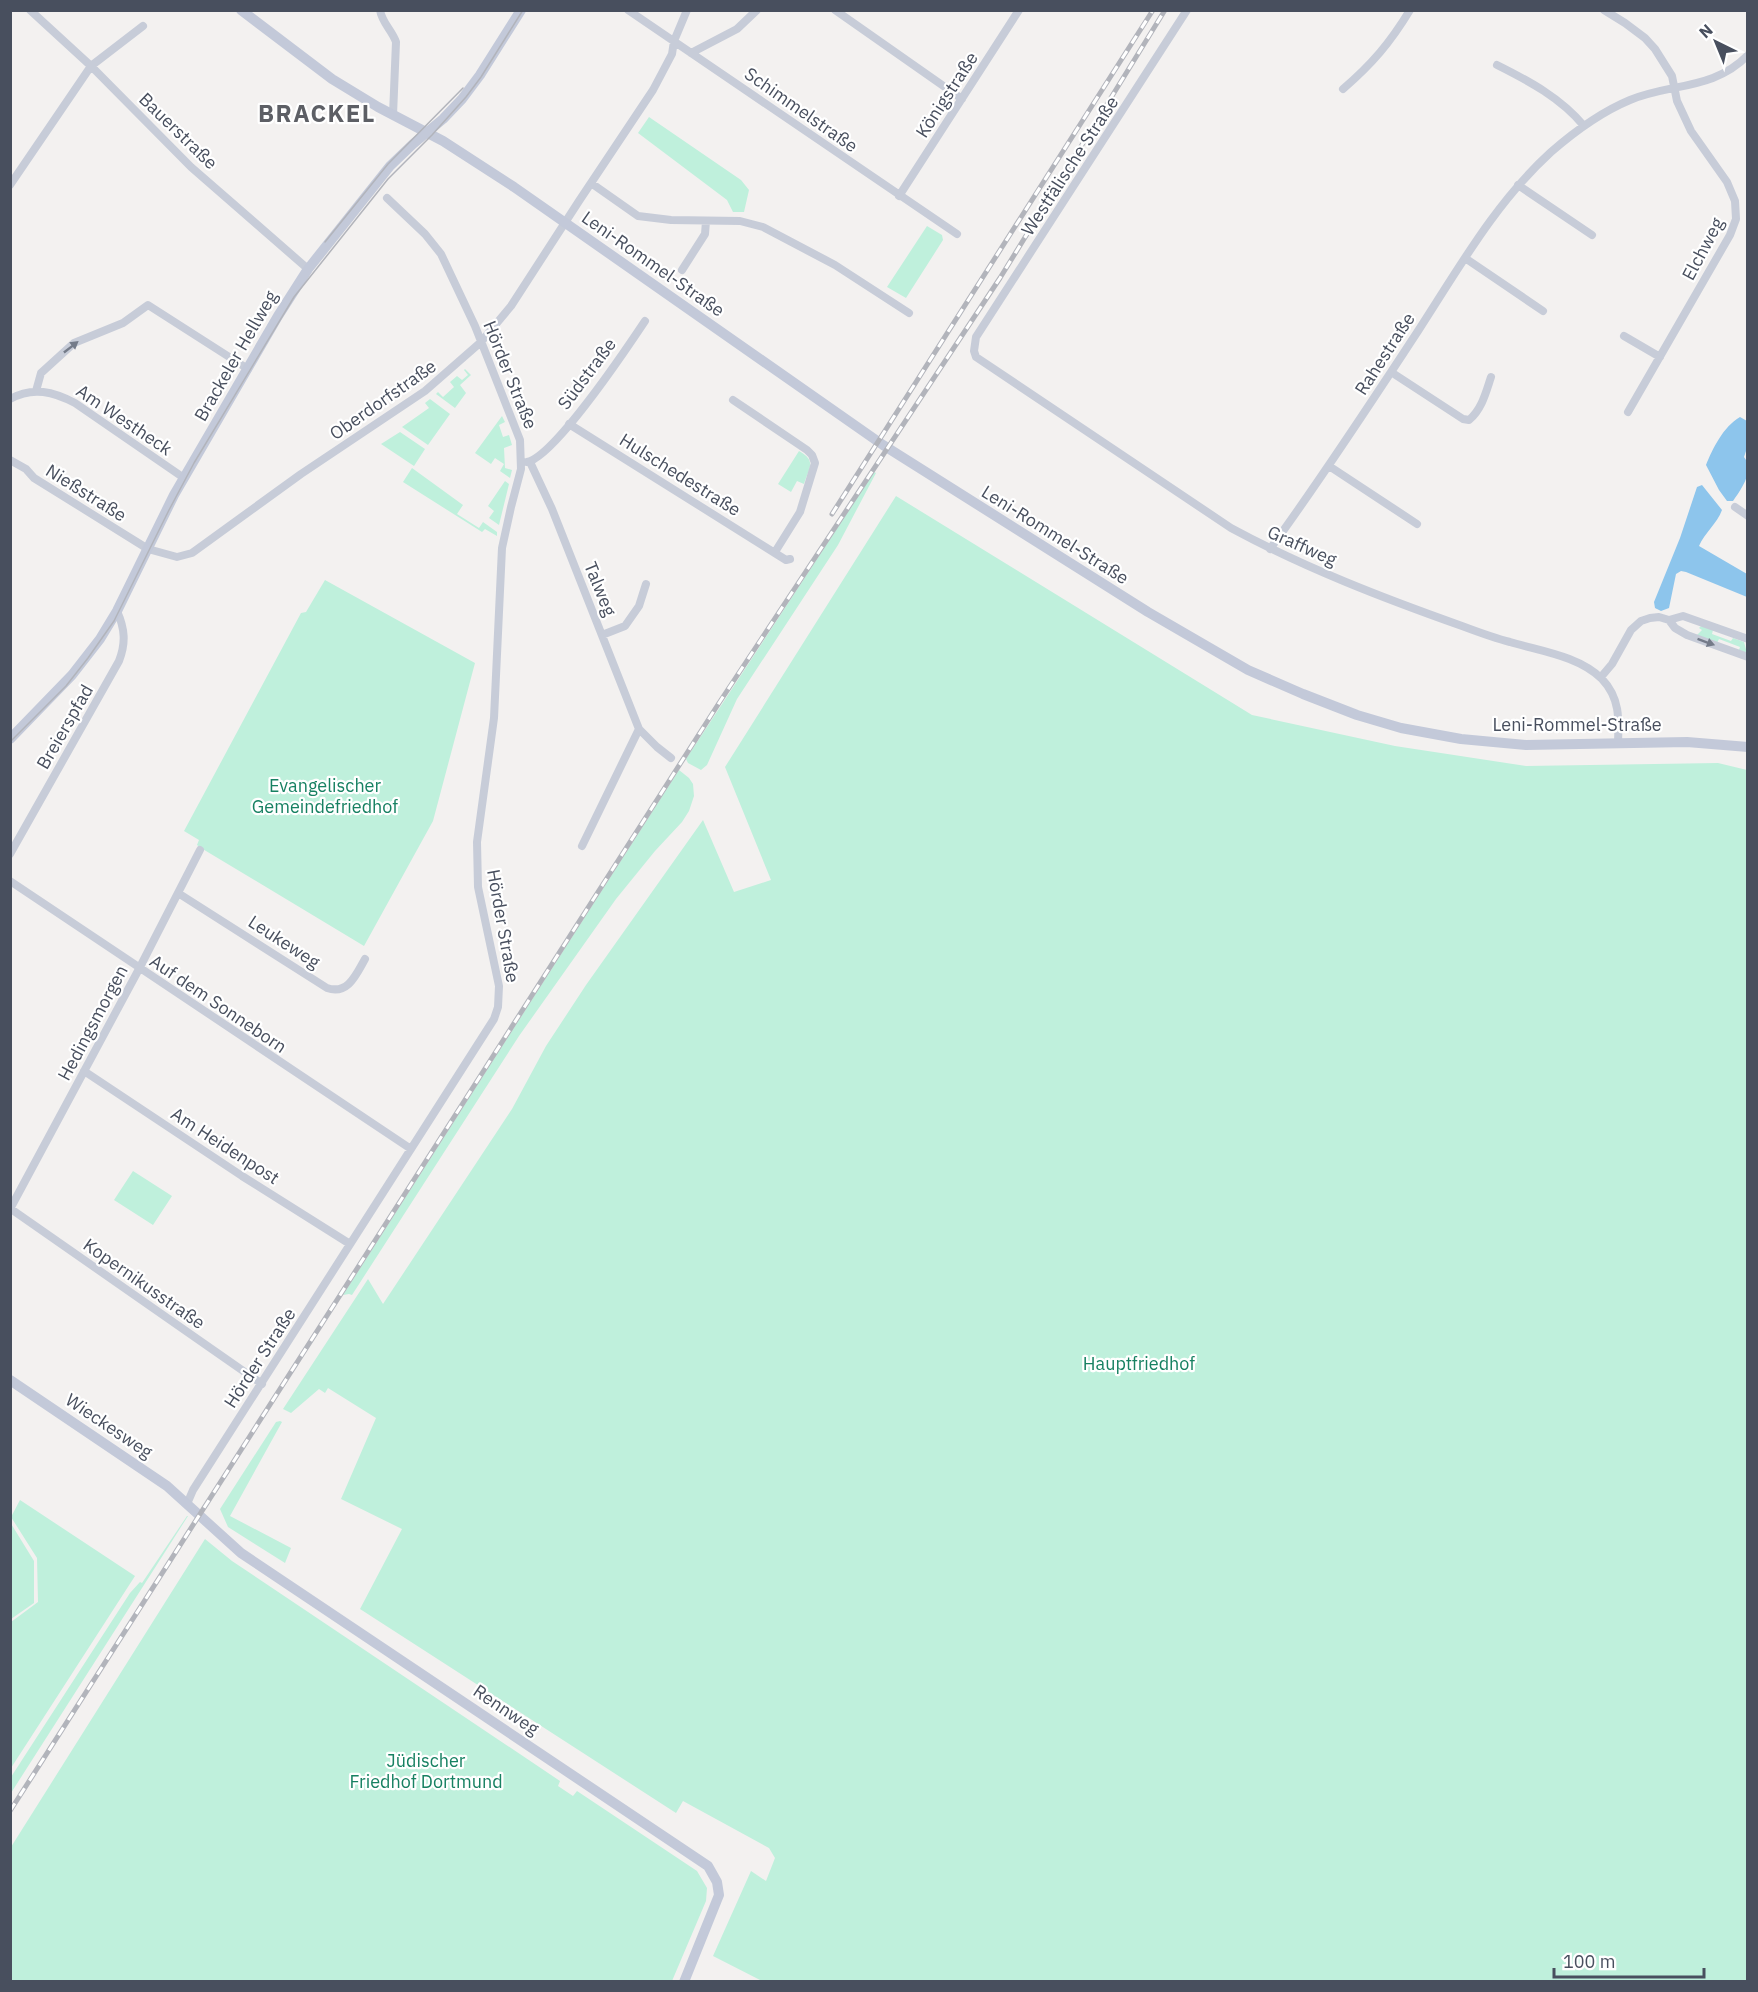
<svg xmlns="http://www.w3.org/2000/svg" width="1758" height="1992" viewBox="0 0 1758 1992" font-family="'IBM Plex Sans',sans-serif">
<rect width="100%" height="100%" fill="#f3f1f0"/>
<path fill="#bff0dc" d="M 649,117 L 741,180 L 749,190 L 744,212 L 733,212 L 727,200 L 638,133 Z
M 927,226 L 942,235 L 943,240 L 906,298 L 887,287 Z
M 465,369 L 471,375 L 460,385 L 466,393 L 455,408 L 436,394 L 438,392 L 443,397 L 454,387 L 450,382 L 457,376 L 462,380 L 468,375 L 464,370 Z
M 430,399 L 450,414 L 428,445 L 402,427 L 429,408 L 425,403 Z
M 502,416 L 505,422 L 499,425 L 503,437 L 509,435 L 512,445 L 504,448 L 505,468 L 512,470 L 510,478 L 500,471 L 504,464 L 495,458 L 491,464 L 475,453 Z
M 400,432 L 425,449 L 414,466 L 381,444 Z
M 799,451 C 817,461 809,468 804,484 L 797,481 L 791,492 L 778,484 Z
M 412,468 L 463,505 L 457,514 L 479,528 L 483,522 L 497,532 L 497,536 L 485,529 L 482,532 L 403,482 Z
M 874,472 L 876,473 L 838,545 L 737,699 L 707,765 L 701,770 L 688,763 L 686,759 Z
M 505,481 L 509,484 L 499,525 L 489,518 L 494,511 L 488,506 Z
M 896,496 L 1252,715 L 1395,746 L 1526,766 L 1718,763 L 1747,770 L 1747,1981 L 762,1981 L 713,1956 L 751,1871 L 766,1881 L 775,1858 L 769,1848 L 683,1801 L 676,1813 L 360,1609 L 402,1529 L 341,1499 L 376,1418 L 328,1388 L 325,1393 L 319,1389 L 291,1413 L 283,1409 L 368,1279 L 383,1304 L 512,1109 L 546,1046 L 586,985 L 703,820 L 734,892 L 771,880 L 725,767 Z
M 325,580 L 475,663 L 433,821 L 364,946 L 201,848 L 197,845 L 199,840 L 184,831 L 301,613 L 306,612 Z
M 1701,626 L 1713,630 L 1712,634 L 1731,641 L 1733,638 L 1744,642 L 1747,653 L 1739,650 L 1740,647 L 1719,639 L 1717,643 L 1697,635 L 1702,630 L 1699,628 Z
M 679,770 L 689,778 L 693,784 L 694,796 L 689,811 L 682,822 L 655,851 L 616,899 L 519,1036 L 352,1295 L 349,1294 L 343,1295 Z
M 133,1171 L 172,1196 L 153,1225 L 114,1200 Z
M 280,1421 L 282,1422 L 230,1516 L 291,1548 L 285,1563 L 228,1527 L 220,1509 L 276,1422 Z
M 20,1500 L 135,1576 L 11,1768 L 11,1622 L 38,1602 L 37,1558 L 11,1517 Z
M 187,1516 L 188,1516 L 11,1793 L 11,1777 L 130,1593 L 140,1582 L 142,1583 Z
M 10,1522 L 34,1561 L 34,1603 L 11,1619 Z
M 205,1539 L 232,1561 L 560,1781 L 558,1786 L 573,1796 L 577,1791 L 697,1871 L 707,1888 L 706,1901 L 672,1981 L 11,1981 L 11,1847 Z"/>
<path fill="#8dc5ec" d="M 1740,417 L 1747,421 L 1747,448 L 1744,457 C 1755,471 1741,489 1733,501 L 1727,501 L 1719,490 L 1706,465 C 1713,448 1723,427 1740,417 Z
M 1702,485 L 1722,510 C 1717,524 1705,532 1699,546 L 1747,574 L 1747,597 L 1686,572 L 1681,571 L 1676,574 L 1669,608 L 1661,611 L 1655,608 L 1654,602 L 1680,538 L 1697,487 Z"/>
<g fill="none" stroke-linecap="round" stroke-linejoin="round">
<path stroke="#c7ccd8" stroke-width="8" d="M 30,10 L 91,66 L 191,167 L 308,269
M 380,10 C 382,23 392,30 396,42 L 393,115
M 628,10 L 957,234
M 835,10 L 962,99
M 1187,10 L 976,337 L 974,351 L 976,357 L 1231,528 C 1305,568 1383,598 1462,626 C 1478,632 1494,638 1510,642 C 1540,651 1579,656 1602,679 C 1620,698 1619,719 1618,743
M 1604,10 L 1625,23 L 1645,38 L 1655,49 L 1672,76 L 1677,101 L 1691,131 L 1727,182 L 1735,201 L 1736,219 L 1730,235 L 1628,412
M 691,53 L 737,29 L 757,10
M 1497,65 C 1529,81 1561,98 1584,126
M 1343,89 C 1372,64 1390,43 1410,10
M 591,183 L 638,216 L 671,220 L 740,221 L 763,227 L 835,265 L 909,313
M 10,185 L 91,66 L 143,26
M 1518,185 L 1592,235
M 899,196 L 1019,10
M 1465,258 L 1543,311
M 682,270 L 705,234 L 706,221
M 1624,336 L 1660,357
M 1391,372 L 1463,419 L 1469,420 C 1482,409 1486,392 1491,377
M 36,391 L 41,373 L 74,343 L 123,323 L 148,305 L 248,369
M 10,399 C 33,386 54,392 75,403 L 184,478
M 733,400 L 807,450 L 812,455 L 815,463 L 800,512 L 775,552
M 569,424 L 778,555 L 786,560 L 790,559
M 10,460 L 26,469 L 34,478 L 148,549 L 177,557 L 192,553 L 301,474 L 425,391 L 481,342 L 511,306 L 579,201 L 653,90 L 672,54 L 674,41 L 687,10
M 527,462 C 554,457 627,348 645,321
M 530,462 L 552,509 L 639,729 L 657,747 L 671,758
M 1329,466 L 1417,524
M 1735,507 L 1748,516
M 1270,549 C 1322,478 1370,404 1418,331 C 1459,268 1495,203 1551,152 C 1574,132 1601,112 1630,100 C 1671,83 1714,90 1748,55
M 1669,620 L 1683,616 L 1748,639
M 602,635 L 625,626 L 639,606 L 646,584
M 1601,677 L 1612,664 L 1631,630 L 1641,621 L 1650,618 L 1659,617 L 1669,620 L 1675,628 L 1687,635 L 1748,657
M 582,846 L 639,729
M 10,854 L 119,661 C 126,643 125,629 117,611
M 10,881 L 411,1149
M 178,893 L 327,988 C 348,995 356,975 365,959
M 84,1071 L 242,1176 L 350,1244
M 10,1209 L 139,969 L 200,850
M 11,1209 L 262,1384
M 187,1504 L 193,1490 L 494,1019 L 498,1007 L 499,986 L 478,887 L 477,842 L 494,718 L 502,548 L 511,507 L 521,469 L 520,440 L 475,326 L 441,254 L 425,234 L 387,198"/>
<path stroke="#c3c9d9" stroke-width="10" d="M 241,10 L 332,79 L 378,107 L 443,141 L 514,187 L 883,445 L 1148,612 L 1248,670 L 1303,694 L 1357,715 L 1401,728 L 1461,739 L 1526,745 L 1687,742 L 1748,747
M 10,739 L 72,675 L 100,639 L 117,611 L 174,495 L 278,316 L 308,269 L 390,166 L 413,144 L 443,119 L 462,99 L 480,75 L 521,10
M 10,1380 L 167,1486 L 241,1553 L 708,1866 L 717,1882 L 719,1895 L 684,1982"/>
<path stroke="#b2b4bb" stroke-width="1.5" d="M 325,242 L 388,164 L 463,88
M 10,742 L 66,686 L 88,658 L 114,621 L 169,510 L 194,463 L 294,297 L 388,179 L 432,135 L 466,97 L 481,77 L 523,10"/>
<defs>
<path id="rail" d="M 832,514 L 1153,10
M 10,1811 L 719,703 L 1000,278 L 1165,10"/>
</defs>
<use href="#rail" stroke="#b2b4bb" stroke-width="5"/>
<use href="#rail" stroke="#fff" stroke-width="3" stroke-dasharray="9" stroke-linecap="butt"/>
</g>
<defs><path id="oneway-solid" d="M-6-.8H1V-3.2L6.5 0L1 3.2V.8H-6Z" transform="scale(1.5)"/></defs>
<g fill="#747b89">
<use href="#oneway-solid" transform="translate(71 347) rotate(-38)"/>
<use href="#oneway-solid" transform="translate(1706 642) rotate(20)"/>
</g>
<g text-anchor="middle" stroke-width="4.5" stroke-linejoin="round" paint-order="stroke">
<g font-size="18" fill="#484f5e" stroke="#fff">
<text transform="translate(947 95) rotate(-57)" y="6">Königstraße</text>
<text transform="translate(801 110) rotate(35)" y="6">Schimmelstraße</text>
<text transform="translate(178 131) rotate(44)" y="6">Bauerstraße</text>
<text transform="translate(1070 166) rotate(-57)" y="6">Westfälische Straße</text>
<text transform="translate(1703 249) rotate(-62)" y="6">Elchweg</text>
<text transform="translate(653 264) rotate(35)" y="6">Leni-Rommel-Straße</text>
<text transform="translate(1385 354) rotate(-57)" y="6">Rahestraße</text>
<text transform="translate(236 356) rotate(-60)" y="6">Brackeler Hellweg</text>
<text transform="translate(587 374) rotate(-53)" y="6">Südstraße</text>
<text transform="translate(510 375) rotate(68)" y="6">Hörder Straße</text>
<text transform="translate(383 400) rotate(-35)" y="6">Oberdorfstraße</text>
<text transform="translate(124 420) rotate(34)" y="6">Am Westheck</text>
<text transform="translate(680 475) rotate(32)" y="6">Hulschedestraße</text>
<text transform="translate(86 493) rotate(32)" y="6">Nießstraße</text>
<text transform="translate(1055 535) rotate(32)" y="6">Leni-Rommel-Straße</text>
<text transform="translate(1302 546) rotate(24)" y="6">Graffweg</text>
<text transform="translate(600 589) rotate(68)" y="6">Talweg</text>
<text x="1577" y="731">Leni-Rommel-Straße</text>
<text transform="translate(65 727) rotate(-60)" y="6">Breierspfad</text>
<text transform="translate(503 926) rotate(80)" y="6">Hörder Straße</text>
<text transform="translate(284 942) rotate(33)" y="6">Leukeweg</text>
<text transform="translate(218 1004) rotate(34)" y="6">Auf dem Sonneborn</text>
<text transform="translate(93 1023) rotate(-62)" y="6">Hedingsmorgen</text>
<text transform="translate(225 1146) rotate(33)" y="6">Am Heidenpost</text>
<text transform="translate(144 1284) rotate(35)" y="6">Kopernikusstraße</text>
<text transform="translate(260 1358) rotate(-57)" y="6">Hörder Straße</text>
<text transform="translate(109 1426) rotate(34)" y="6">Wieckesweg</text>
<text transform="translate(506 1710) rotate(34)" y="6">Rennweg</text>
</g>
<g font-size="18" fill="#178162" stroke="#fff">
<text x="325" y="792">Evangelischer<tspan x="325" dy="21">Gemeindefriedhof</tspan></text>
<text x="1139" y="1370">Hauptfriedhof</text>
<text x="426" y="1767">Jüdischer<tspan x="426" dy="21">Friedhof Dortmund</tspan></text>
</g>
<g font-size="24" font-weight="bold" letter-spacing="1.5" fill="#5d5f65" stroke="#fff">
<text x="317" y="122">BRACKEL</text>
</g>
</g>
<rect width="1758" height="1992" fill="none" stroke="#484f5e" stroke-width="24"/>
<g transform="translate(1716 42) rotate(317)" stroke="#ffffff" stroke-width="4.5" paint-order="stroke">
<path d="M0-4.5L10 22L0 15L-10 22Z" fill="#484f5e"/>
<text y="-9" font-size="16" font-weight="bold" text-anchor="middle" fill="#484f5e">N</text>
</g>
<path d="M1554 1968v9h150v-9" fill="none" stroke="#484f5e" stroke-width="3"/>
<text x="1563" y="1968" font-size="18" fill="#484f5e" stroke="#ffffff" stroke-width="4.5" paint-order="stroke">100 m</text>
</svg>
